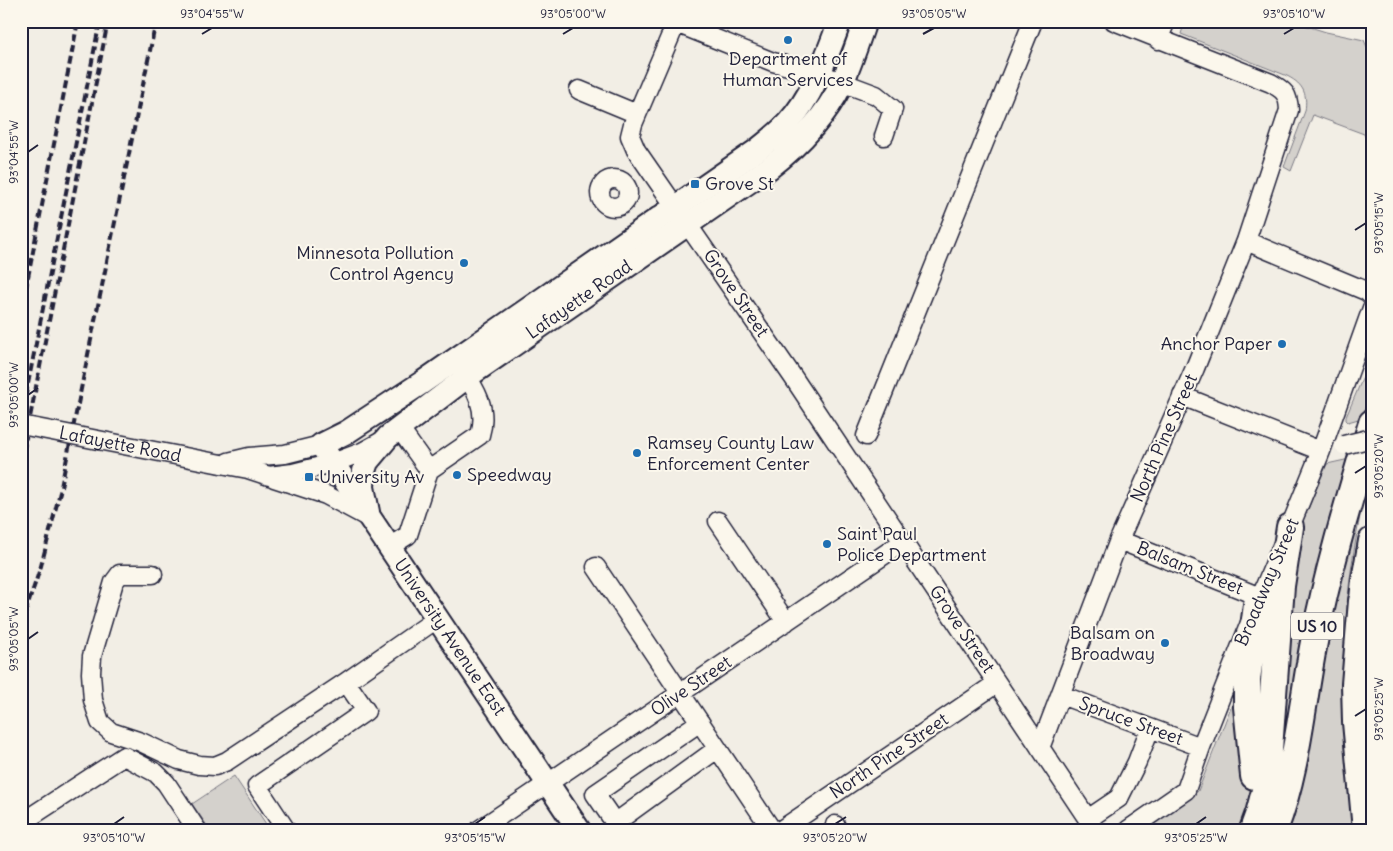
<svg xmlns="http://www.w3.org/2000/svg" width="1393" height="851" viewBox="0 0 1393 851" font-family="Delius,sans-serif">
<rect width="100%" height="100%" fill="#f2eee5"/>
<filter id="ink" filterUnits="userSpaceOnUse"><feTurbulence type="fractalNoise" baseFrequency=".02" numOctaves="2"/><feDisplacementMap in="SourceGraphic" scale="10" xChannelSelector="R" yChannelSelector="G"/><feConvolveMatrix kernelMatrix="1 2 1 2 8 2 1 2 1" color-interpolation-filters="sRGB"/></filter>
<g filter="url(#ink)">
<path fill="#d4d1cc" stroke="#7b7a84" d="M 1185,21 L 1291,21 L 1326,32 L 1364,40 L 1372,59 L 1372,153 L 1364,134 L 1313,115 L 1291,171 L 1284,167 L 1305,111 C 1308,92 1302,83 1285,75 L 1181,34 Z
M 1372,356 L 1372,384 L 1362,418 L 1348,422 L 1346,420 L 1346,417 Z
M 1354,458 L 1296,719 L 1268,812 L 1296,546 L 1302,523 L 1327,464 Z
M 1367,479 C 1355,540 1344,600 1345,662 L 1361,830 L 1279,830 L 1320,643 Z
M 1238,689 L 1251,774 L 1250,808 L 1246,830 L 1142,830 L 1198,791 Z
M 234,776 L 270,830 L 210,830 L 192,804 Z"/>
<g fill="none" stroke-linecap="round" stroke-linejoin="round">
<defs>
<path id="minor" d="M 675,21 L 676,23 L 633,124 L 630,136 L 636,150 L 793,377 L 1095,830
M 676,23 L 773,62 L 820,74 L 876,95 L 893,109 L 884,136
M 1158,40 L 1166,21
M 579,90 L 637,114
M600 193a14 14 0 1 1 28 0a14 14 0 1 1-28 0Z
M 1246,241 L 1366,291 L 1372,296
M 1182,396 L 1321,451
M 399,428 L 429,470 L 480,435 C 488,409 476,389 461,368
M 866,436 L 1033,21
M 228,462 L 249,457 L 285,454 L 321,445
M 221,464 L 248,469 L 269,476 L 293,473 L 333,463 L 362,452 L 380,442
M 274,478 L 326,495 L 369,518
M 718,521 L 786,622
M 1119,540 L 1260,597
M 389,547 L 408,535 L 429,470
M 596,567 L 772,830
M 153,574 L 120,574 L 114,582 L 92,656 L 91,673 L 93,700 L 100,722 L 111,732 L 141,742 L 179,760 L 199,765 L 215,766 L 227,761 L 346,682 L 438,618
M 1061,695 L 1201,747
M 700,722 L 595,794 L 615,823 L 717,749
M 1040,748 L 1119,540 L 1195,368 L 1246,241 L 1289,110 C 1288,94 1285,91 1271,83 L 1114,21
M 1088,819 L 1119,798 L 1137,762 L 1150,728
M 21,823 L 124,756 L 156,773 L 166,783 L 197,830
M 835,825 L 838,830
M 286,830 L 257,786 L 366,711 L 346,682
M 479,830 L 903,542
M 781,830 L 997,683
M 1128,830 L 1186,790 L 1201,747 L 1257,605 L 1290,527 L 1321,451 L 1372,308"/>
<g id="major">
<path id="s1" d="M 368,512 L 363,487 L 364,471 L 367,462 L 388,437 L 467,377 L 769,168 C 800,144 825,118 842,83 C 851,63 858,42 865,21"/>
<path d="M 579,830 L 321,445 L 347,432 L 423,382 L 756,151 C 767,142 778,134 788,123 C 814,94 826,57 840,21"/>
</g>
<path id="highway" d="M 1362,601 L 1355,684 L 1356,722 L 1366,830
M 1361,618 L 1365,580 L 1372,541
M 1254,776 L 1247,707 L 1247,679 L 1257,605
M 1253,830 C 1264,803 1269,778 1269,749 L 1281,586 L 1290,527
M 1274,830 C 1298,768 1302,701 1315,637 C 1329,565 1351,494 1372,423"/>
</defs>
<use href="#minor" stroke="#22223b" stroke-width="21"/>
<use href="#major" stroke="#22223b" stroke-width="26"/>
<use href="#highway" stroke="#22223b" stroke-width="30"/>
<use href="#minor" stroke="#fbf7ec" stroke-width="18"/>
<use href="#major" stroke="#fbf7ec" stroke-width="22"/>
<use href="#highway" stroke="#fbf7ec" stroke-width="26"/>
<path stroke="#22223b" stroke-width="4" stroke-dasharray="8 4" stroke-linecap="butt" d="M 21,313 L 78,21
M 21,419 L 100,21
M 21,463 L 108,21
M 21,625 L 41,566 L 60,492 L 156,21"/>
<defs>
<g id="minor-bridge">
<path id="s2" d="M 21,425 L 221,464"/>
<path d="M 1344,445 L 1372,438"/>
</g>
</defs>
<use href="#minor-bridge" stroke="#22223b" stroke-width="21" stroke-linecap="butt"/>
<use href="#minor-bridge" stroke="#fbf7ec" stroke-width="18"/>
</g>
</g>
<path fill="none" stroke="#22223b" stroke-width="2" d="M 202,34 L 212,28M 563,34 L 573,28M 923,34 L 934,28M 1284,34 L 1294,28M 28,152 L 38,145M 1355,230 L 1366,223M 28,395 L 38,388M 1355,473 L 1366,466M 28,639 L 38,632M 1355,716 L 1366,709M 114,824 L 124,817M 475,824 L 485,817M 835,824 L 846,817M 1196,824 L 1206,817"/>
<g fill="#1f6fb2" stroke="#fbf7ec" stroke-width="2">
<circle cx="788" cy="40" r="5"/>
<rect x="690" y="179" width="10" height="10" rx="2.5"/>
<circle cx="464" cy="263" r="5"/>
<circle cx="1282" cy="344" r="5"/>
<circle cx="637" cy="453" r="5"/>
<circle cx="457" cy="475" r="5"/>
<rect x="304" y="472" width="10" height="10" rx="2.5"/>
<circle cx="827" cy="544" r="5"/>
<circle cx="1165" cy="643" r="5"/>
</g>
<g text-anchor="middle" stroke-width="4" stroke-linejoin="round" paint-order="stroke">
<rect fill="#fbf7ec" stroke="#636270" stroke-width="1" x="1291" y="612.5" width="52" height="27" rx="4"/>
<g font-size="16" font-weight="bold" fill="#22223b">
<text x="1317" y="632">US 10</text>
</g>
<g font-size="18" fill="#22223b" stroke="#fbf7ec" text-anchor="start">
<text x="788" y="65" text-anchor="middle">Department of<tspan x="788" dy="21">Human Services</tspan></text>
<text x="705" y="190">Grove St</text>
<text x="454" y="259" text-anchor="end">Minnesota Pollution<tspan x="454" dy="21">Control Agency</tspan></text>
<text x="1272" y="350" text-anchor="end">Anchor Paper</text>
<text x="647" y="449">Ramsey County Law<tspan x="647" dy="21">Enforcement Center</tspan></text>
<text x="467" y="481">Speedway</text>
<text x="319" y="483">University Av</text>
<text x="837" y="540">Saint Paul<tspan x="837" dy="21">Police Department</tspan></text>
<text x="1155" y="639" text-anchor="end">Balsam on<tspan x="1155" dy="21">Broadway</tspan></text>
</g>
<g font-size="18" fill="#22223b" stroke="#fbf7ec">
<text transform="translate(736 293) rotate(56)" y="6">Grove Street</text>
<text dy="6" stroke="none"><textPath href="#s1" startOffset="319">Lafayette Road</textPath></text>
<text transform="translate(1164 438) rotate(-66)" y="6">North Pine Street</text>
<text dy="6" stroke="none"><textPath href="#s2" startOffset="101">Lafayette Road</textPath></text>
<text transform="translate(1190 568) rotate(22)" y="6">Balsam Street</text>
<text transform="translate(1267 582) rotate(-67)" y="6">Broadway Street</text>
<text transform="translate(962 629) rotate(56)" y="6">Grove Street</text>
<text transform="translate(450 637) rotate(56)" y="6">University Avenue East</text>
<text transform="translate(691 686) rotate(-34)" y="6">Olive Street</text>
<text transform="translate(1131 721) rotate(20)" y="6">Spruce Street</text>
<text transform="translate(889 756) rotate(-34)" y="6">North Pine Street</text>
</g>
</g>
<rect width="1393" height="851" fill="none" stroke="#fbf7ec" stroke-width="55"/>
<rect x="28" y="28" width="1338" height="796" fill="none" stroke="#22223b" stroke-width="2"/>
<g font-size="12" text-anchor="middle" fill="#22223b">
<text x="212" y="18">93°04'55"W</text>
<text x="573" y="18">93°05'00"W</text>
<text x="934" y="18">93°05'05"W</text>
<text x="1294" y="18">93°05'10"W</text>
<text transform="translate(14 152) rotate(-90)" y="4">93°04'55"W</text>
<text transform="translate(1379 223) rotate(-90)" y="4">93°05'15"W</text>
<text transform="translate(14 395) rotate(-90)" y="4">93°05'00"W</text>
<text transform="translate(1379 466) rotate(-90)" y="4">93°05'20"W</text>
<text transform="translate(14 639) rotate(-90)" y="4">93°05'05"W</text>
<text transform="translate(1379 709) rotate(-90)" y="4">93°05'25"W</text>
<text x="114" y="842">93°05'10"W</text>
<text x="475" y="842">93°05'15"W</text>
<text x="835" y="842">93°05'20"W</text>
<text x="1196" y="842">93°05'25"W</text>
</g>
</svg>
